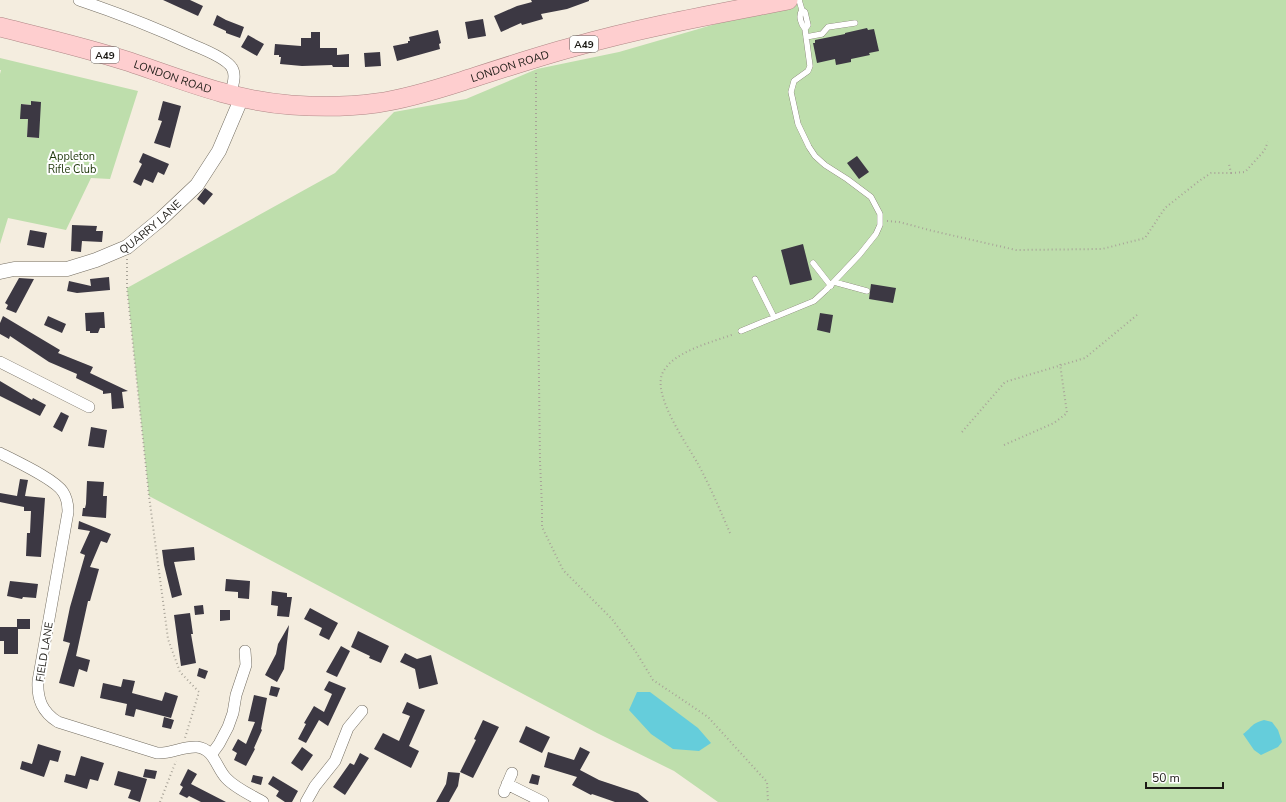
<svg xmlns="http://www.w3.org/2000/svg" width="1286" height="802" viewBox="0 0 1286 802" font-family="'Nunito Sans',sans-serif">
<rect width="100%" height="100%" fill="#f4eddf"/>
<path fill="#bedeac" fill-rule="evenodd" d="M 799,0 L 1286,0 L 1286,802 L 718,802 L 674,771 L 597,733 L 149,496 L 127,288 L 335,173 L 394,112 L 466,99 L 537,69 L 619,52 Z
M 0,58 L 138,91 L 110,179 L 91,178 L 66,230 L 8,218 L 0,244 L 0,74 L 1,70 L 0,70 ZM 31,101 L 38,138 L 27,137 L 28,119 L 21,119 L 22,104 L 31,105 Z"/>
<path fill="#65cddb" d="M 637,692 L 650,692 L 698,728 L 711,743 L 699,751 L 673,749 L 651,734 L 629,710 Z
M 1264,720 L 1272,722 L 1278,730 L 1282,742 L 1278,747 L 1261,755 L 1254,750 L 1243,734 C 1252,728 1250,724 1264,720 Z"/>
<path fill="#3c3843" d="M 163,0 L 190,0 L 203,6 L 198,16 Z
M 531,0 L 589,0 L 589,1 L 567,9 L 541,14 L 543,19 L 522,25 L 521,23 L 501,32 L 494,16 L 517,6 L 532,2 Z
M 217,15 L 226,20 L 244,27 L 240,38 L 226,33 L 226,31 L 213,25 Z
M 483,19 L 486,36 L 468,39 L 465,22 Z
M 867,28 L 868,30 L 874,29 L 879,51 L 869,53 L 870,55 L 851,59 L 851,62 L 836,65 L 835,59 L 817,63 L 813,43 L 815,43 L 815,40 L 845,34 L 845,33 Z
M 438,30 L 441,43 L 439,44 L 440,49 L 397,61 L 393,46 L 408,43 L 408,41 L 410,41 L 409,37 Z
M 311,32 L 320,32 L 320,48 L 337,48 L 337,55 L 349,54 L 349,67 L 333,67 L 332,65 L 302,66 L 280,64 L 281,57 L 279,57 L 279,55 L 274,55 L 275,44 L 301,46 L 301,38 L 311,38 Z
M 248,35 L 264,44 L 257,56 L 241,47 Z
M 380,52 L 381,66 L 365,67 L 364,53 Z
M 31,101 L 41,102 L 39,138 L 27,137 L 28,119 L 20,119 L 21,104 L 31,105 Z
M 163,101 L 181,106 L 170,148 L 154,143 L 162,121 L 158,120 Z
M 143,153 L 169,164 L 164,175 L 158,172 L 153,183 L 144,179 L 141,186 L 133,182 L 142,164 L 139,162 Z
M 857,156 L 869,172 L 859,179 L 847,163 Z
M 205,188 L 213,194 L 204,205 L 197,199 Z
M 72,225 L 97,226 L 96,231 L 103,231 L 102,242 L 82,241 L 81,252 L 71,251 Z
M 30,230 L 47,233 L 44,248 L 27,245 Z
M 803,244 L 812,280 L 790,285 L 781,250 Z
M 109,277 L 110,290 L 77,293 L 67,291 L 69,281 L 91,286 L 90,279 Z
M 19,278 L 34,279 L 16,313 L 6,309 L 8,305 L 5,303 Z
M 871,284 L 896,288 L 893,303 L 869,299 Z
M 104,312 L 105,328 L 100,328 L 98,333 L 90,333 L 90,331 L 86,331 L 85,313 Z
M 820,313 L 833,315 L 830,333 L 817,330 Z
M 3,316 L 60,350 L 58,353 L 93,367 L 90,373 L 128,391 L 122,392 L 124,408 L 112,409 L 111,393 L 103,394 L 103,391 L 76,378 L 77,374 L 49,362 L 10,336 L 9,339 L 0,334 L 0,323 Z
M 48,316 L 66,324 L 62,333 L 44,325 Z
M 0,381 L 32,400 L 33,398 L 46,405 L 40,416 L 0,396 Z
M 61,412 L 69,416 L 62,432 L 53,427 Z
M 91,427 L 107,430 L 104,448 L 88,446 Z
M 20,479 L 28,480 L 25,496 L 45,498 L 41,557 L 26,556 L 27,533 L 30,533 L 31,511 L 24,511 L 24,507 L 0,502 L 0,493 L 17,496 Z
M 87,481 L 104,482 L 103,496 L 107,496 L 106,518 L 82,516 L 83,508 L 85,508 L 86,504 Z
M 79,521 L 111,534 L 107,543 L 101,541 L 90,567 L 99,569 L 90,601 L 88,601 L 76,656 L 90,660 L 87,672 L 79,669 L 74,687 L 59,683 L 70,643 L 63,641 L 70,607 L 85,555 L 80,553 L 90,531 L 78,529 Z
M 194,547 L 195,560 L 174,562 L 182,595 L 172,598 L 164,565 L 162,550 Z
M 226,579 L 250,581 L 249,599 L 238,598 L 238,592 L 225,591 Z
M 10,581 L 38,584 L 36,598 L 23,597 L 22,599 L 7,596 Z
M 272,591 L 287,593 L 287,597 L 292,597 L 289,617 L 277,616 L 278,606 L 271,605 Z
M 203,605 L 204,614 L 195,615 L 194,606 Z
M 310,608 L 338,623 L 329,640 L 319,635 L 322,628 L 304,619 Z
M 220,610 L 230,610 L 230,620 L 220,621 Z
M 190,613 L 193,634 L 191,634 L 196,663 L 181,666 L 174,615 Z
M 17,619 L 30,619 L 30,629 L 18,629 L 18,654 L 4,654 L 4,641 L 0,641 L 0,627 L 17,627 Z
M 289,625 L 284,669 L 277,682 L 265,675 L 276,654 L 278,644 Z
M 358,631 L 389,646 L 381,663 L 369,658 L 370,656 L 351,647 Z
M 341,646 L 350,651 L 337,677 L 326,672 Z
M 405,653 L 417,659 L 431,655 L 438,684 L 419,689 L 415,669 L 400,662 Z
M 199,668 L 208,671 L 205,679 L 197,676 Z
M 123,679 L 135,681 L 132,693 L 162,701 L 165,692 L 178,696 L 171,718 L 136,709 L 134,717 L 125,715 L 127,704 L 100,698 L 103,683 L 121,687 Z
M 329,681 L 346,688 L 328,726 L 319,720 L 306,743 L 298,739 L 306,724 L 304,723 L 314,706 L 324,712 L 332,694 L 324,690 Z
M 271,686 L 280,688 L 277,697 L 269,695 Z
M 254,695 L 267,698 L 261,729 L 262,730 L 254,748 L 255,749 L 246,766 L 234,760 L 237,753 L 232,750 L 238,739 L 246,744 L 255,722 L 248,721 Z
M 407,702 L 425,710 L 409,746 L 419,751 L 411,768 L 374,749 L 383,733 L 399,741 L 410,716 L 402,713 Z
M 164,717 L 174,720 L 171,729 L 162,727 Z
M 483,720 L 499,727 L 473,778 L 460,772 L 476,740 L 474,739 Z
M 526,726 L 550,737 L 542,753 L 519,742 Z
M 38,744 L 61,751 L 58,762 L 50,760 L 44,777 L 20,769 L 22,761 L 32,764 Z
M 302,747 L 313,755 L 302,771 L 291,763 Z
M 580,747 L 590,752 L 580,770 L 599,780 L 638,793 L 649,802 L 615,802 L 592,794 L 591,795 L 572,785 L 577,777 L 544,767 L 548,752 L 574,760 Z
M 360,753 L 369,758 L 345,795 L 333,787 L 350,763 L 354,765 Z
M 81,756 L 104,763 L 98,781 L 90,779 L 87,789 L 64,782 L 66,774 L 75,776 Z
M 145,769 L 157,771 L 155,779 L 143,777 Z
M 188,769 L 197,774 L 191,784 L 226,802 L 201,802 L 189,796 L 187,798 L 179,794 L 183,787 L 180,785 Z
M 118,771 L 147,779 L 140,802 L 128,798 L 131,790 L 114,785 Z
M 448,772 L 460,773 L 458,786 L 449,802 L 436,802 L 446,784 Z
M 532,774 L 540,776 L 538,785 L 529,783 Z
M 253,775 L 263,777 L 261,785 L 251,782 Z
M 273,776 L 298,791 L 292,802 L 285,802 L 276,796 L 279,791 L 268,784 Z"/>
<g fill="none" stroke-linecap="round" stroke-linejoin="round">
<defs>
<path id="service" d="M 799,0 L 802,10 L 805,12 L 808,25 L 805,29
M 806,37 L 822,34 L 828,27 L 855,23
M 813,263 L 831,286
M 755,279 L 774,317
M 834,282 L 867,291
M 741,331 L 814,301 L 826,290 L 860,254 L 876,234 L 880,225 L 880,214 L 871,197 L 847,179 L 825,165 L 815,156 L 809,147 L 798,124 L 791,92 L 794,81 L 808,71 L 810,66 L 805,29 C 801,24 798,16 802,10"/>
<path id="minor" d="M 79,0 C 118,13 156,28 193,45 C 203,49 227,59 232,68 C 237,76 232,87 230,95
M 0,362 L 89,407
M 0,453 C 15,461 55,479 63,492 C 67,498 68,505 68,512 L 38,681 C 37,699 42,712 58,722 L 157,753 C 171,754 183,746 197,747 C 214,749 216,767 226,778 C 235,788 251,795 263,802
M 211,755 L 219,744 L 228,727 L 233,713 L 236,695 L 246,665 L 245,651
M 507,784 L 543,802
M 504,792 L 512,773
M 306,802 L 315,786 L 335,761 L 348,728 L 362,711"/>
<g id="tertiary">
<path id="s1" d="M 0,272 L 14,269 L 67,269 L 96,260 L 127,247 L 161,219 L 197,185 L 219,151 L 242,97"/>
</g>
<g id="trunk">
<path id="s2" d="M 0,27 C 44,38 87,48 130,62 C 183,80 234,101 291,105 C 319,107 348,107 377,103 C 406,99 435,90 463,81 C 500,69 536,57 573,47 C 643,27 716,14 788,0"/>
</g>
</defs>
<use href="#service" stroke="#736d61" stroke-width="6"/>
<use href="#minor" stroke="#736d61" stroke-width="12"/>
<use href="#tertiary" stroke="#736d61" stroke-width="15"/>
<use href="#trunk" stroke="#af8786" stroke-width="20"/>
<path stroke="#a8a398" stroke-width="2" stroke-dasharray="1 3" stroke-linecap="butt" d="M 536,73 L 536,140 L 540,461 L 542,507 L 542,527 L 563,570 L 612,619 L 636,652 L 653,680 L 708,717 L 767,782 L 768,802
M 1231,173 L 1245,172 L 1264,151 L 1268,142
M 887,221 L 899,222 L 933,231 L 1016,250 L 1102,249 L 1145,238 L 1165,208 L 1199,181 L 1211,173 L 1231,173 L 1229,164
M 127,259 L 127,288 L 149,496 L 168,639 L 180,672 L 199,692 L 185,738
M 962,432 L 1005,382 L 1085,358 L 1137,315
M 1004,445 L 1054,423 L 1067,413 L 1060,364
M 730,533 C 720,510 710,486 698,464 C 687,444 651,394 663,372 C 674,351 713,342 734,334
M 160,802 L 176,761"/>
<use href="#service" stroke="#fff" stroke-width="5.5"/>
<use href="#minor" stroke="#fff" stroke-width="11"/>
<use href="#tertiary" stroke="#fff" stroke-width="14"/>
<use href="#trunk" stroke="#fececf" stroke-width="19"/>
</g>
<g text-anchor="middle" stroke-width="4" stroke-linejoin="round" paint-order="stroke">
<g fill="#fff" stroke="#615f5c" stroke-width="1">
<rect x="570" y="36" width="28" height="16" rx="3"/>
<rect x="91" y="47" width="28" height="16" rx="3"/>
</g>
<g font-size="10" font-weight="bold" fill="#1d1b16">
<text x="584" y="48">A49</text>
<text x="105" y="59">A49</text>
</g>
<g font-size="11" fill="#1d1b16" stroke="#fff">
<text dy="4" stroke="none"><textPath href="#s2" startOffset="526">LONDON ROAD</textPath></text>
<text dy="4" stroke="none"><textPath href="#s2" startOffset="180">LONDON ROAD</textPath></text>
<text dy="4" stroke="none"><textPath href="#s1" startOffset="162">QUARRY LANE</textPath></text>
<text transform="translate(44 652) rotate(-81)" y="4">FIELD LANE</text>
</g>
<g font-size="11" fill="#1c3508" stroke="#fff">
<text x="72" y="160">Appleton<tspan x="72" dy="13">Rifle Club</tspan></text>
</g>
</g>
<path d="M1146 782v6h77v-6" fill="none" stroke="#1d1b16" stroke-width="2"/>
<text x="1152" y="782" font-size="12" fill="#1d1b16" stroke="#ffffff" stroke-width="3" paint-order="stroke">50 m</text>
</svg>
